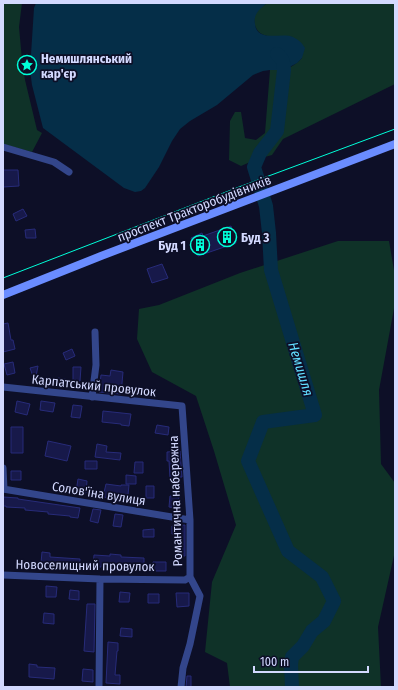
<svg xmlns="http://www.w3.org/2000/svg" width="398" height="690" viewBox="0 0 398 690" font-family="'Fira Sans Condensed',sans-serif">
<rect width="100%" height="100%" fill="#0d0f27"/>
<path fill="#0f3228" d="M 3,3 L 22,3 L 19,27 L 22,60 L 25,80 L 37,130 L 42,133 L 32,152 L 3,144 Z
M 267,3 L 395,3 L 395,84 L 283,139 L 272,155 L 257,159 L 241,166 L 229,160 L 230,121 L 235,112 L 241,112 L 245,138 L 256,140 L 265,133 L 270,70 C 285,70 291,69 302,58 L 292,37 C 284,36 272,38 264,35 C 255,32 251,19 257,11 C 259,8 264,6 267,3 Z
M 338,241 L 389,241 L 395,276 L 395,303 L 379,390 L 381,464 L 395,483 L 395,551 L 378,627 L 381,687 L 230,687 L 227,663 L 205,652 L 212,582 L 236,525 L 214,451 L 196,396 L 152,372 L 137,339 L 139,309 L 159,305 L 240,273 Z"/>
<path fill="#052e48" d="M 36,3 L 267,3 C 260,9 253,14 255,24 C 257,43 282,32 293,37 C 299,40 302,43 305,48 L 302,58 L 297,63 L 284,70 L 270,70 L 263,71 L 253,75 L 217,105 L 190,121 L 180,129 L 172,141 L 159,167 L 145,188 L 141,191 L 135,192 L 124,188 L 43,128 L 32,85 L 30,70 L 34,8 Z"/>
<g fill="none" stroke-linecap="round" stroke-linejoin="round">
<path stroke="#052e48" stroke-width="14" d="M 277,54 C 283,59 284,63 284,70 L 277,131 L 260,153 L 254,167 L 266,206 L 269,233 L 271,270 L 315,415 L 263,422 L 248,461 L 288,551 L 322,577 L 334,601 L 324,621 L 312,631 L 303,646 L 292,657 L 291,665 L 292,687"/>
</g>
<path fill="#17194a" stroke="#272b79" d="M 3,170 L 18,170 L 19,186 L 3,187 Z
M 23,209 L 27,216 L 16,221 L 13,214 Z
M 231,226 L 236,243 L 198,256 L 191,238 L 202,233 L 203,236 Z
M 35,229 L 36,238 L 26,238 L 25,230 Z
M 162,264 L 168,278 L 152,283 L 147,269 Z
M 8,323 L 11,340 L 13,340 L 15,349 L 3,352 L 3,324 Z
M 72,349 L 75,356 L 66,360 L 63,353 Z
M 13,362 L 15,373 L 7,375 L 4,364 Z
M 38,366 L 35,382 L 30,368 Z
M 73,367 L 81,367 L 80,381 L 73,380 Z
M 111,370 L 123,372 L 121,394 L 99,392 L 101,375 L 110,376 Z
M 58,378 L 69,380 L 68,388 L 56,386 Z
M 17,401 L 30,404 L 27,415 L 15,412 Z
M 41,401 L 55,403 L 53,412 L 40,410 Z
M 73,405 L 82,406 L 80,418 L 71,417 Z
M 103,411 L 131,414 L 129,426 L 121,425 L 121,424 L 102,422 Z
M 157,425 L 169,427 L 168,435 L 155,433 Z
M 11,427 L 23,427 L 23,453 L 11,453 Z
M 48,441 L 71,446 L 67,461 L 45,456 Z
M 97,444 L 107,446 L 106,452 L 121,453 L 120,460 L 95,457 Z
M 180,451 L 182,477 L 170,478 L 169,461 L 167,461 L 167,452 Z
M 85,461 L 97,461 L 97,469 L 85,469 Z
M 135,462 L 143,462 L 143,473 L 134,473 Z
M 11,471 L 21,471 L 21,480 L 11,480 Z
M 126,475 L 136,476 L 136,484 L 126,484 Z
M 78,479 L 87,481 L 86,493 L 76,492 Z
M 106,484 L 121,486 L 121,485 L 129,485 L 128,495 L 112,495 L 112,498 L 103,497 Z
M 146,486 L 154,486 L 154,498 L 146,498 Z
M 170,496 L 179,497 L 177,508 L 169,507 Z
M 3,497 L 18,498 L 18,499 L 80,508 L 78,518 L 70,517 L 70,516 L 48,514 L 48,512 L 25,510 L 25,508 L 6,507 L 6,506 L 3,506 Z
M 93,509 L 101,510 L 98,523 L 90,521 Z
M 115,514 L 123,515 L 121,527 L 113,526 Z
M 185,525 L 185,556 L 178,556 L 178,534 L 172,534 L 172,526 Z
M 154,529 L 154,537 L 143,537 L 143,530 Z
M 42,552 L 50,553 L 50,557 L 80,559 L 79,570 L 56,568 L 57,564 L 41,563 Z
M 110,554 L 121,555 L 121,557 L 144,558 L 144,567 L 102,563 L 101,567 L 93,567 L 94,555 L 110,556 Z
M 153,562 L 166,562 L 166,571 L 153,571 Z
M 46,586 L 57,587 L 56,597 L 46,597 Z
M 70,590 L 79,591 L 79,600 L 69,599 Z
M 120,592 L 130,593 L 129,602 L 119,602 Z
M 176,593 L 189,593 L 189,606 L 177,607 Z
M 148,594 L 159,594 L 159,603 L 148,603 Z
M 87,604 L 95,604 L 94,652 L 84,651 Z
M 44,613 L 54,614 L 54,624 L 43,623 Z
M 121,628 L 132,629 L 132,637 L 120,636 Z
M 108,642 L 118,643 L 118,651 L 117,651 L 115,675 L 120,675 L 120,684 L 106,683 Z
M 29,664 L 37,665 L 37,667 L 55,668 L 54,679 L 29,677 Z
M 83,669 L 93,670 L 93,682 L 82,681 Z
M 187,676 L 191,676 L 191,687 L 186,687 Z"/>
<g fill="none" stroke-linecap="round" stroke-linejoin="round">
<path stroke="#33468b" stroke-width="7" d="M 3,147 L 54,162 L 69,172
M 3,387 L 182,406 L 190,520 L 190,577 L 200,596 L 190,644 L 183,668 L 181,687
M 92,397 L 96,365 L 95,332
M 3,468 L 4,489
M 3,489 L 190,520
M 3,575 L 100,579 L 185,580 L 190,577
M 99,687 L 100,579"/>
<path stroke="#6a8cff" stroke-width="8" d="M 3,295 L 101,256 L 395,144"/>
<path stroke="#00fed8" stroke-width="1" d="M 3,278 L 239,187 L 395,129"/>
</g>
<defs>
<symbol id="sight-ring" viewBox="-11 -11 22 22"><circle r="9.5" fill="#0d0f27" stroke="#00fed8" stroke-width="1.5"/><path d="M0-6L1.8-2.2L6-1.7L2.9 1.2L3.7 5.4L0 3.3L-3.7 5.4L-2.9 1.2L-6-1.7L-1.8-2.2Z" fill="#00fed8"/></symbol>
<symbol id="building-ring" viewBox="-11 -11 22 22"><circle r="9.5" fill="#0d0f27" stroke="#00fed8" stroke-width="1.5"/><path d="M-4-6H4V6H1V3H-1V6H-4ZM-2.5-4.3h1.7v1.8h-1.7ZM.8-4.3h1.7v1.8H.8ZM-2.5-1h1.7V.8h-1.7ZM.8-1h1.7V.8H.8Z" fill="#00fed8"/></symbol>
</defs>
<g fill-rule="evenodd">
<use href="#sight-ring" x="16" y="54" width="22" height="22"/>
<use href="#building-ring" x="216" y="226" width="22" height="22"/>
<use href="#building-ring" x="189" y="234" width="22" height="22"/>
</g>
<g text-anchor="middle" stroke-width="3.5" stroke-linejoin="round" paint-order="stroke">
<g font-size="13" font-weight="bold" fill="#d3d9ff" stroke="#0d0f27" text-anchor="start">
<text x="41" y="63">Немишлянський<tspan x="41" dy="15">кар'єр</tspan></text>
<text x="241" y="242">Буд 3</text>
<text x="186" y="250" text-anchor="end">Буд 1</text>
</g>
<g font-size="13" fill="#d3d9ff" stroke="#0d0f27">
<text transform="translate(194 208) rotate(-21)" y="5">проспект Тракторобудівників</text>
<text transform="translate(94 385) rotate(6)" y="5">Карпатський провулок</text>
<text transform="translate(99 493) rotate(9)" y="5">Солов'їна вулиця</text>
<text transform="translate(175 501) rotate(-92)" y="5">Романтична набережна</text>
<text transform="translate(85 565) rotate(1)" y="5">Новоселищний провулок</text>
</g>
<g font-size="14" font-style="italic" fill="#61ddff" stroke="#0d0f27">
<text transform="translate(301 369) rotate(73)" y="5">Немишля</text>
</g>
</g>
<rect width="398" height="690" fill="none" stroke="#d3d9ff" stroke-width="8"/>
<path d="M254 666v6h114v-6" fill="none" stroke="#d3d9ff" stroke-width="2"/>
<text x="260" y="666" font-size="12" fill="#d3d9ff" stroke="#0d0f27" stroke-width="3" paint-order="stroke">100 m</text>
</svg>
